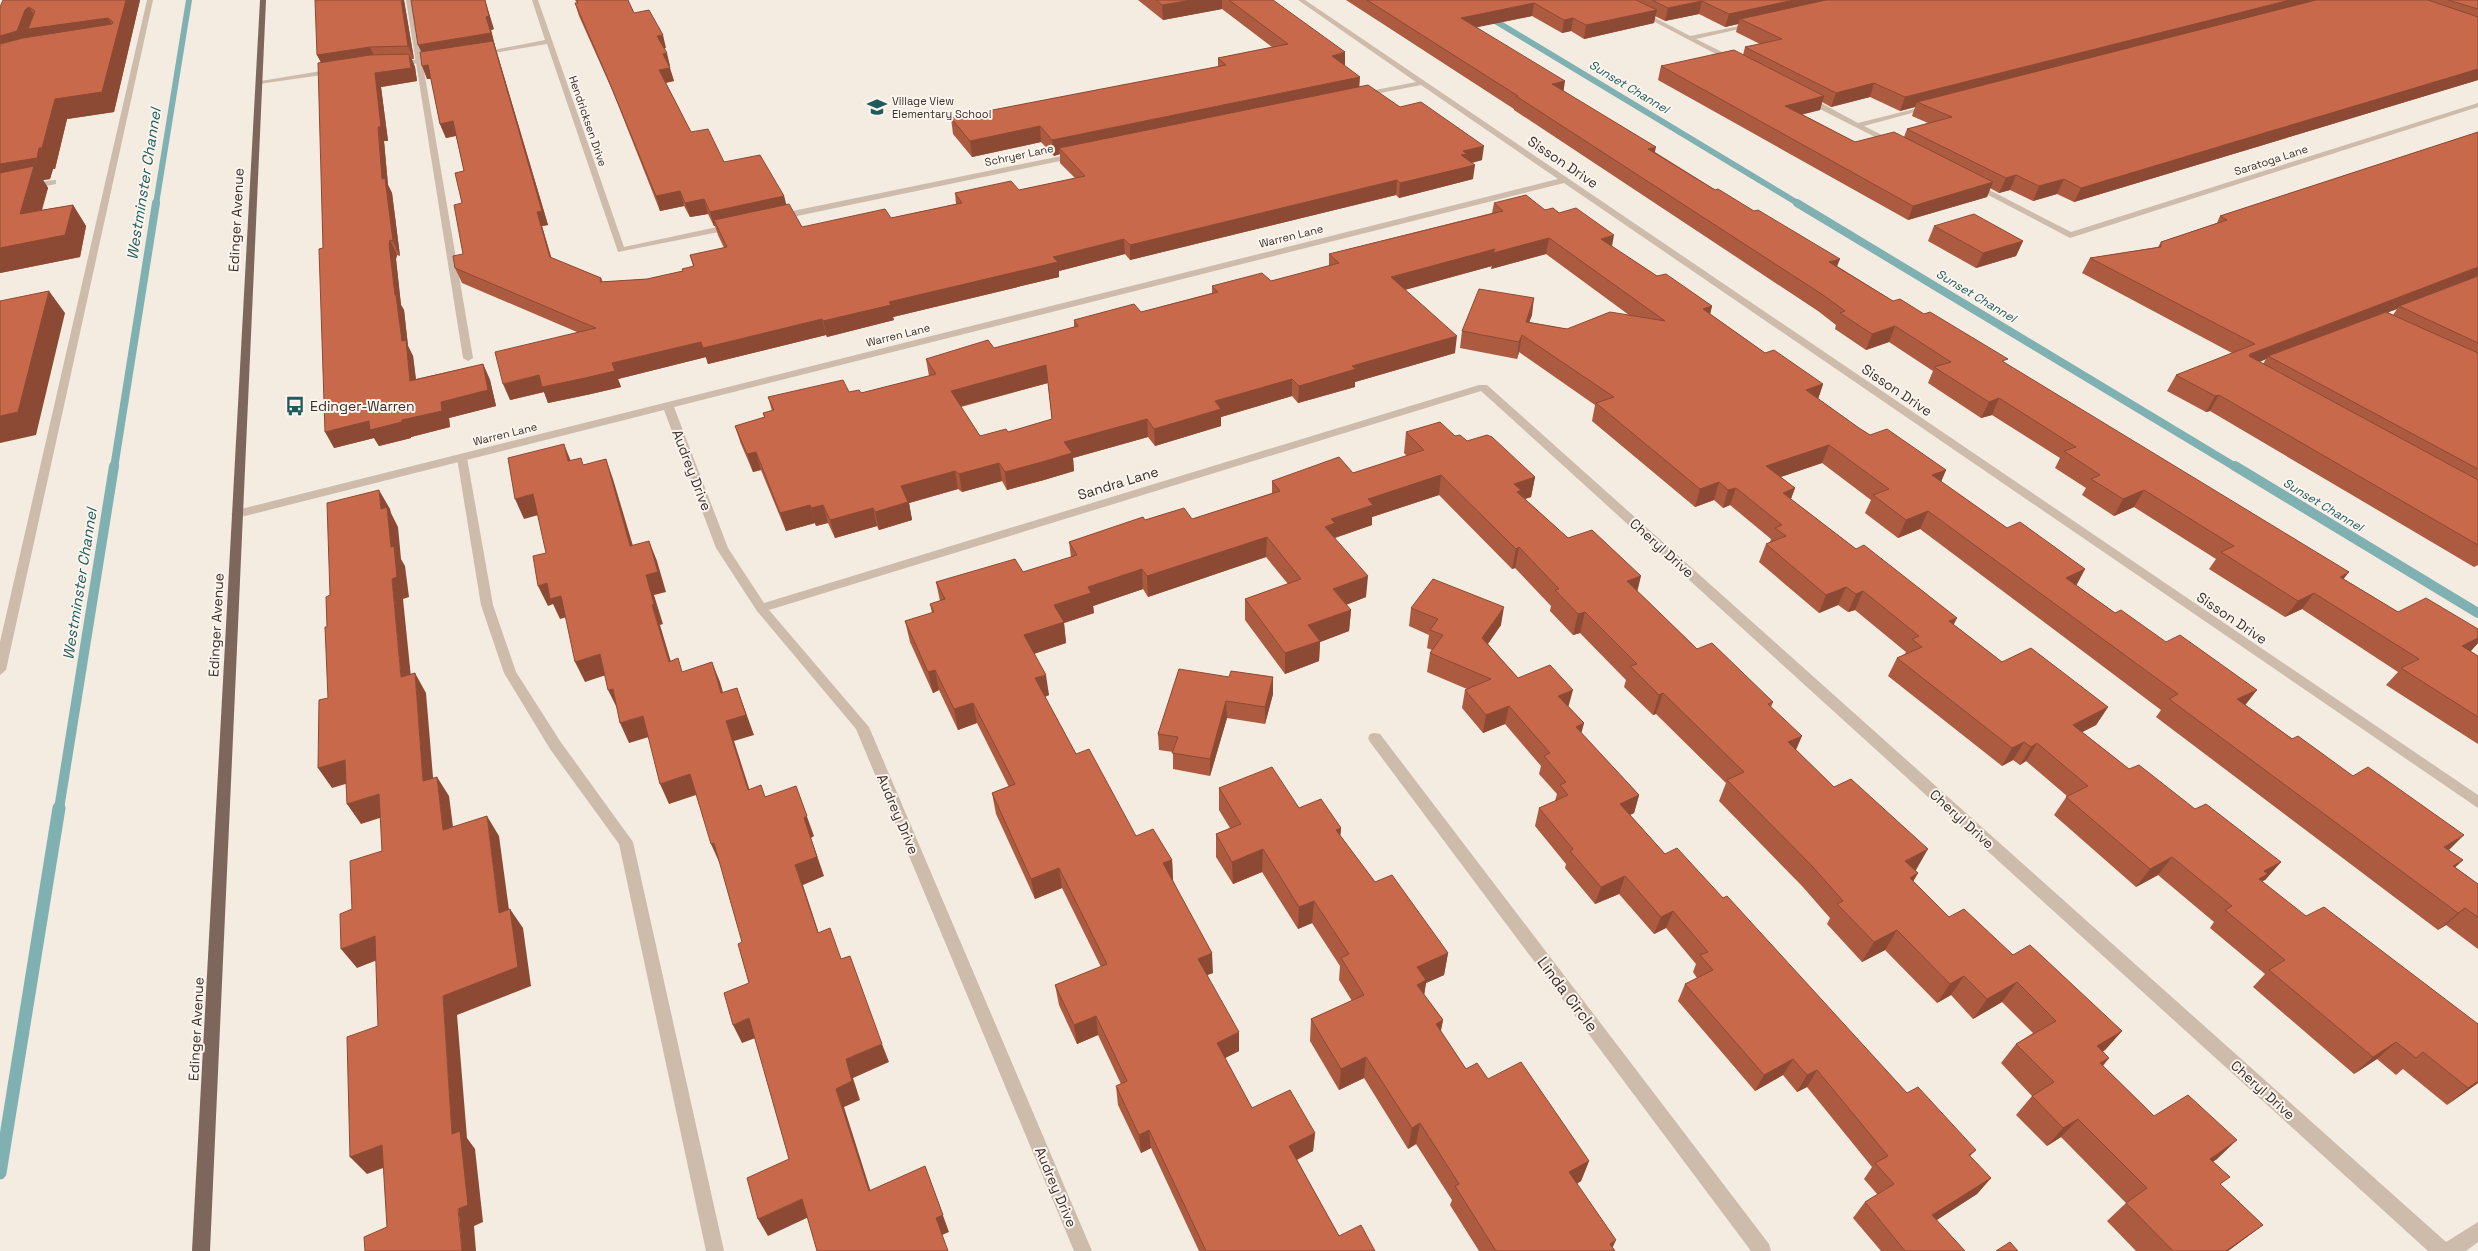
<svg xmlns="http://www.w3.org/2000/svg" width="2478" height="1251" viewBox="0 0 2478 1251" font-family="'Space Grotesk',sans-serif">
<rect width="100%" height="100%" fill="#f4ebe1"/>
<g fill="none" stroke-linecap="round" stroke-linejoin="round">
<path stroke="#7fb0b2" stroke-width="6" d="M 1487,16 L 1799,204
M 156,204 L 189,0"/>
<path stroke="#7fb0b2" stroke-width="8" d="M 1797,203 L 2237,468
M 114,468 L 156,203"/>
<path stroke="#7fb0b2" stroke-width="10" d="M 2235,466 L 2478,613
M 59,809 L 114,466"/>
<path stroke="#7fb0b2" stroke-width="13" d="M 0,1173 L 59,808"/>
<path fill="#cdbbac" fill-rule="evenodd" d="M 147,0 L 153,0 L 6,670 L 0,675 L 0,642 Z
M 406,0 L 412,0 L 473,358 L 468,361 L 463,358 Z
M 53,180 L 56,180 L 56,184 L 0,195 L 0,189 Z
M 462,455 L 467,458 L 493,605 L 516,672 L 560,741 L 633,842 L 724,1251 L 706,1251 L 619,844 L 550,749 L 504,673 L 481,605 L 457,458 Z"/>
<path fill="#cdbbac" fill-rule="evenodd" d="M 532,0 L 538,0 L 624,247 L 731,224 L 734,225 L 734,229 L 618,252 L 547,44 L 482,55 L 478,53 L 545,40 Z
M 1298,0 L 1305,0 L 2478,795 L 2478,808 L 1564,183 L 674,407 L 728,548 L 764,603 L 1479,385 L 1487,385 L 2446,1242 L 2478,1222 L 2478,1242 L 2466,1251 L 2428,1251 L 1481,391 L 769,610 L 869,727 L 1092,1251 L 1074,1251 L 856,729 L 757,611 L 716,548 L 664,410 L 237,518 L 231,514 L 237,510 L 1558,179 L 1421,85 L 1360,97 L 1360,93 L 1416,82 Z
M 1613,0 L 1621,0 L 1690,36 L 1754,23 L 1757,25 L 1696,39 L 1736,59 L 1737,61 L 1733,63 Z
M 437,58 L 441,60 L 440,62 L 397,65 L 393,63 L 397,61 Z
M 333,69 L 337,71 L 336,73 L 259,84 L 255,82 Z
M 1804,97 L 1810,97 L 1858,123 L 1930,105 L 1934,107 L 1864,126 L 1896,142 L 1897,144 L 1893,146 L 1804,101 Z
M 2478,103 L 2478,107 L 2070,238 L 1969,185 L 1976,183 L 2071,232 Z
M 1076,153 L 1079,153 L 1079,157 L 778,220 L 774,217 L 778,214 Z
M 1375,733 L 1380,734 L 1769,1244 L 1771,1251 L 1751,1251 L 1370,742 L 1368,738 L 1370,734 Z"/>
<path fill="#7d675c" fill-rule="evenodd" d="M 260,0 L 266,0 L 210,1251 L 192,1251 Z"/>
</g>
<path fill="#ac5a40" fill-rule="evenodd" d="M 140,0 L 114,112 L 67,119 L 55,169 L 53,169 L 50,179 L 43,180 L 48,188 L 41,210 L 73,205 L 86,226 L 80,257 L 0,273 L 0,7 Z
M 404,0 L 414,59 L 412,59 L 415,67 L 417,81 L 381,87 L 388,141 L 384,141 L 388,185 L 392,193 L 400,256 L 397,255 L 396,259 L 401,305 L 404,310 L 408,346 L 413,356 L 416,379 L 483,364 L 490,380 L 496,406 L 449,418 L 450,427 L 411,437 L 411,438 L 379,446 L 374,438 L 334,448 L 323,248 L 321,62 L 317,55 Z
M 411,0 L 494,29 L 491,30 L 495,46 L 548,225 L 542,226 L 551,258 L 601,278 L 603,282 L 647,279 L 683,271 L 693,266 L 690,255 L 724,248 L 718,235 L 715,226 L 714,226 L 708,214 L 690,217 L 684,206 L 660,211 L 613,92 L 579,16 L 575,3 L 577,3 L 575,0 L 628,0 L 634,13 L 666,48 L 664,48 L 670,66 L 669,66 L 674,81 L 666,83 L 691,132 L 724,162 L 784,196 L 786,205 L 802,227 L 891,218 L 956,204 L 955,193 L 1019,190 L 1075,178 L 1060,163 L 1060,154 L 1054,156 L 1041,142 L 972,157 L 953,134 L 951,118 L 1218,67 L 1218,58 L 1272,47 L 1222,9 L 1163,20 L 1138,0 L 1273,0 L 1345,66 L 1359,87 L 1400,107 L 1482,160 L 1472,163 L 1473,179 L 1399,198 L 1396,195 L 1130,260 L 1125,254 L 1059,271 L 1059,277 L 893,317 L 894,320 L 827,337 L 826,335 L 708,364 L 706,357 L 618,379 L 621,387 L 591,394 L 548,403 L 544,392 L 510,400 L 577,332 L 462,283 L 455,268 L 463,254 L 462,203 L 464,171 L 456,136 L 446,138 L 440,124 L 431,79 L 427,79 Z
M 1346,0 L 2478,0 L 2478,80 L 2074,202 L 2057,194 L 2033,201 L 2010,190 L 1999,193 L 1990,188 L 1987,197 L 1908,220 L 1658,80 L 1661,66 L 1743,55 L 1745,47 L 1760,44 L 1736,32 L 1738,24 L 1725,27 L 1699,14 L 1665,21 L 1655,16 L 1654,23 L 1584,39 L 1571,31 L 1562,33 L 1532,16 L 1476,27 L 1564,91 L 1655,152 L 1893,301 L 2006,364 L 2344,579 L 2398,612 L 2478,629 L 2478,643 L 2470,651 L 2478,656 L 2478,744 L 2386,685 L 2398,672 L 2302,609 L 2285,617 L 2209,569 L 2216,559 L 2134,507 L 2114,516 L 2082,495 L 2086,488 L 2055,468 L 2060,458 L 1992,415 L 1981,418 L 1928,383 L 1933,371 L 1889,342 L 1866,350 L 1835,329 L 1836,325 L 1818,311 L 1514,110 L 1514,109 ZM 1870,97 L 1900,111 L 1915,107 L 1912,116 L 1928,123 L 1907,129 L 1904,137 L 1855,142 L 1802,114 L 1820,110 L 1822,102 L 1831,107 Z
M 2478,132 L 2478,565 L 2474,567 L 2210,411 L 2206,412 L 2167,391 L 2176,375 L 2232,353 L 2082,273 L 2090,258 L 2158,247 L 2161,242 L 2217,223 L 2220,216 ZM 2397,309 L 2393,315 L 2388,312 ZM 2266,359 L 2263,364 L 2260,362 Z
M 1494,203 L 1545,210 L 1559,213 L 1657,276 L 1712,306 L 1710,314 L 1765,353 L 1823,384 L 1818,399 L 1859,428 L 1870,435 L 1946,470 L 1941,482 L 2007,528 L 2085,569 L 2076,585 L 2463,860 L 2455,867 L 2478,884 L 2478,949 L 2446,925 L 2438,930 L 2156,717 L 2161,710 L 1920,529 L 1898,538 L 1865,513 L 1871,500 L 1822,463 L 1780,477 L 1795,488 L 1791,499 L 2002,662 L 2108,707 L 2096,725 L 2082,732 L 2129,769 L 2281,862 L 2265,880 L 2262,881 L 2478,1083 L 2447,1105 L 2403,1069 L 2396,1075 L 2377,1059 L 2354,1074 L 2253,987 L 2265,974 L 2210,928 L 2214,922 L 2158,875 L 2136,887 L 2054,815 L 2067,796 L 2026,761 L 2020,765 L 2013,760 L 2002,766 L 1888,676 L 1897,658 L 1905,654 L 1906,652 L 1855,610 L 1848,612 L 1838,605 L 1819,613 L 1759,562 L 1766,544 L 1770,542 L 1771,539 L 1730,505 L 1723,508 L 1714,500 L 1695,507 L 1592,421 L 1595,405 L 1519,352 L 1517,359 L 1460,348 L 1462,331 L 1532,315 L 1529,322 L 1567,329 L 1629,315 L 1546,254 L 1491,269 L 1492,266 L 1405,290 L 1455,353 L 1355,382 L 1355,387 L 1298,403 L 1292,396 L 1221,417 L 1221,426 L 1155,446 L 1148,437 L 1073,458 L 1074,471 L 1044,480 L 1007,490 L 1002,481 L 962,492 L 958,489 L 909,503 L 912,520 L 879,530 L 877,526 L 835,538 L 828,523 L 816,526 L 815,523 L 786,531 L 761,470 L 753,472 L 741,444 L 735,426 L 764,417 L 763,413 L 772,411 L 768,397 L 849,392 L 861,393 L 929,376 L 926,359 L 994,348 L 1074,327 L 1074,320 L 1141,312 L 1212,293 L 1212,286 L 1271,281 L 1329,266 L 1329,254 L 1492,213 ZM 1048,383 L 1052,419 L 1008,432 L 980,436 L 961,407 Z
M 1934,226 L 2023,241 L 2016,256 L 1976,268 L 1928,241 Z
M 1406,432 L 1455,436 L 1467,441 L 1535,477 L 1531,497 L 1525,499 L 1568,538 L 1637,591 L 1697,649 L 1773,702 L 1771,707 L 1796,750 L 1916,870 L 1915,870 L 1918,873 L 1913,881 L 1949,917 L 2013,955 L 2122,1031 L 2105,1050 L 2103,1051 L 2109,1058 L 2103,1066 L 2154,1116 L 2217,1159 L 2213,1161 L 2221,1185 L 2263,1225 L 2228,1251 L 2136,1251 L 2107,1221 L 2126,1203 L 2061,1137 L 2047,1146 L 2016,1115 L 2032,1096 L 2001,1063 L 2016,1044 L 2033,1033 L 2002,1002 L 1973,1019 L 1951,995 L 1937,1003 L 1885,950 L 1862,962 L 1827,924 L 1830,918 L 1802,886 L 1719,801 L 1726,783 L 1656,714 L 1653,715 L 1624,687 L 1626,680 L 1580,633 L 1573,635 L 1550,611 L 1551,606 L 1515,568 L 1512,569 L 1439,495 L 1372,517 L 1372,525 L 1335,538 L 1366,597 L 1346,605 L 1351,610 L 1349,631 L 1320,642 L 1319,661 L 1285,674 L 1245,620 L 1245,599 L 1288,584 L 1266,557 L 1148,597 L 1143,589 L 1093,606 L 1094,613 L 1064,623 L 1066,643 L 1034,654 L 1049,695 L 1045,697 L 1076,754 L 1136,836 L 1172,860 L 1173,880 L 1213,973 L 1207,975 L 1239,1051 L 1225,1058 L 1252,1108 L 1315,1133 L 1313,1151 L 1297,1160 L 1339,1236 L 1375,1251 L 1199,1251 L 1151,1148 L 1141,1153 L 1118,1105 L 1116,1086 L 1121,1084 L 1098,1035 L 1077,1044 L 1059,1005 L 1055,985 L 1101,967 L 1062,888 L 1035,899 L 996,814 L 992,793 L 1009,787 L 977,723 L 958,730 L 939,690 L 933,693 L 910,642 L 905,621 L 932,613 L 930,604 L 940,601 L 936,582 L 1023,572 L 1071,557 L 1069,542 L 1145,520 L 1192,519 L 1272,493 L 1272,481 L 1353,473 L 1407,456 L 1404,453 Z
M 1411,608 L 1501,625 L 1488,644 L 1518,678 L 1569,707 L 1584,723 L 1581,733 L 1639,795 L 1634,813 L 1630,815 L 1665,854 L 1723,898 L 1907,1093 L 1976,1150 L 1970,1156 L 1991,1178 L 1977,1194 L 1936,1220 L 1965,1251 L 1881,1251 L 1853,1218 L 1865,1202 L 1878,1195 L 1864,1179 L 1872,1167 L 1807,1087 L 1797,1092 L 1783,1075 L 1755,1091 L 1678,1001 L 1685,984 L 1697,978 L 1693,972 L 1696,964 L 1666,928 L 1654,934 L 1619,894 L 1595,904 L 1565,868 L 1566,864 L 1535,826 L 1539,808 L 1555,801 L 1557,794 L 1539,774 L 1541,766 L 1505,724 L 1483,733 L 1462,708 L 1465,690 L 1467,689 L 1427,672 L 1430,653 L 1432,650 L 1427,648 L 1429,635 L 1409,626 Z
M 1179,669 L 1273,694 L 1265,724 L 1227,718 L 1210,776 L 1173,769 L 1173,752 L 1159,750 L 1158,734 Z
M 1219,788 L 1299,808 L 1341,828 L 1340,836 L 1375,882 L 1448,953 L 1444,975 L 1426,983 L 1424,995 L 1443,1020 L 1441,1031 L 1466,1069 L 1488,1079 L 1589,1161 L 1581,1181 L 1577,1184 L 1615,1251 L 1479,1251 L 1450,1205 L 1452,1200 L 1416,1144 L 1408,1149 L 1364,1078 L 1339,1090 L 1310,1041 L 1311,1019 L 1352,1001 L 1339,980 L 1340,966 L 1312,923 L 1298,929 L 1262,872 L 1233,884 L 1216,857 L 1216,834 L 1230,828 L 1219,810 Z"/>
<path fill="#8c4a34" d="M 126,0 L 140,0 L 114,112 L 67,119 L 55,169 L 53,169 L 50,179 L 43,180 L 48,188 L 35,236 L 0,187 L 0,36 L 25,10 L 29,7 L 40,25 L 108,18 L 117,34 Z
M 401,0 L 404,0 L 414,59 L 408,46 Z
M 485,0 L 494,29 L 491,30 L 495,46 L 548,225 L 542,226 L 556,273 L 424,58 L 418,45 L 486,17 Z
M 1192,0 L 1222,0 L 1222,9 L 1163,20 L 1162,5 Z
M 1794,0 L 1851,0 L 1740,19 L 1738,24 L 1725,27 L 1729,14 Z
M 2290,0 L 2333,0 L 1917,102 L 1915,107 L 1900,111 L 1905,97 Z
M 1702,1 L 1699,14 L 1665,21 L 1668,8 Z
M 1534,3 L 1532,16 L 1459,31 L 1461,18 Z
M 1657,10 L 1654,23 L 1584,39 L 1586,25 Z
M 1573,18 L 1571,31 L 1562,33 L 1564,20 Z
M 663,35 L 666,48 L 661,49 L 657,36 Z
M 370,47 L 376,60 L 324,68 L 317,55 Z
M 1345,52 L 1345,67 L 1332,56 Z
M 667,53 L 670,66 L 667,67 L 663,54 Z
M 409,54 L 415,67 L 417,81 L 381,87 L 388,141 L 384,141 L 388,185 L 392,193 L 400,256 L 393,241 L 382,179 L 375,73 Z
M 428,65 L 434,78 L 427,79 L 422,66 Z
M 670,68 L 674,81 L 663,83 L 659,70 Z
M 2478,69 L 2478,80 L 2074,202 L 2081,188 Z
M 1360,77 L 1359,92 L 1059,148 L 1060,154 L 1054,156 L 1052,140 Z
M 1565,81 L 1563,95 L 1552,84 Z
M 1874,83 L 1870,97 L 1831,107 L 1836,93 Z
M 1824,96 L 1820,110 L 1781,120 L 1785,106 Z
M 453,121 L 459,135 L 446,138 L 440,124 Z
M 1040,126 L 1041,142 L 972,157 L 970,141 Z
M 1484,146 L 1482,160 L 1466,164 L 1475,165 L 1473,179 L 1399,198 L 1400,183 L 1463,151 Z
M 1656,147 L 1653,161 L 1648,149 Z
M 2016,175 L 2010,190 L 1999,193 L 2006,178 Z
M 2064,179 L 2057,194 L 2033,201 L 2039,186 Z
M 1397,180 L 1396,195 L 1130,260 L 1130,245 Z
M 1993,182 L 1987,197 L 1908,220 L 1913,206 Z
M 680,191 L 684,206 L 660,211 L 656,196 Z
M 784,196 L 788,211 L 714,220 L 715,226 L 714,226 L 710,212 Z
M 704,199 L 708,214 L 690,217 L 685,203 Z
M 73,205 L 86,226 L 80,257 L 0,273 L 0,248 Z
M 1614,235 L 1611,252 L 1601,239 Z
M 1549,238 L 1546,254 L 1491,269 L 1492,266 L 1389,294 L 1391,277 L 1495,249 Z
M 1124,239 L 1125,254 L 1059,271 L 1059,277 L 893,317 L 894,320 L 827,337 L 823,321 L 889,302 L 1053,257 Z
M 390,240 L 397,255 L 396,259 L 401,305 L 404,310 L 408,346 L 413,356 L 418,397 L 410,381 L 402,341 L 395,295 L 389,244 Z
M 2023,241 L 2016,256 L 1976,268 L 1983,253 Z
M 1840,259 L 1834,274 L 1829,262 Z
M 2478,267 L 2478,278 L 2399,306 L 2397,309 L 2271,357 L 2268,356 L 2266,359 L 2240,369 L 2250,354 Z
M 49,291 L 65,313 L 36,435 L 0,443 L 0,416 Z
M 1534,298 L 1532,315 L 1524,336 L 1526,322 Z
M 1712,306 L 1708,323 L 1703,309 Z
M 822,319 L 826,335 L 708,364 L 703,348 Z
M 1895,326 L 1889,342 L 1866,350 L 1872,334 Z
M 1522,335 L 1519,352 L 1517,359 L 1519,342 Z
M 1457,336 L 1455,353 L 1355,382 L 1355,387 L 1298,403 L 1299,386 L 1352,366 Z
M 701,342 L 706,357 L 618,379 L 621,387 L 591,394 L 548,403 L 544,392 L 510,400 L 503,384 L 539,375 L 612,363 Z
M 483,364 L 490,380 L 496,406 L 449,418 L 450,427 L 411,437 L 411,438 L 379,446 L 374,438 L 334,448 L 325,432 L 369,421 L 402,420 L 441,402 Z
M 1046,365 L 1048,383 L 954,408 L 951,391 Z
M 1292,379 L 1292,396 L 1221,417 L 1221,426 L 1155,446 L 1154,429 L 1215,401 Z
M 1823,384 L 1817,402 L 1806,390 Z
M 2219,395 L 2210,411 L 2206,412 L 2215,396 Z
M 1999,398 L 1992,415 L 1981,418 L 1989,402 Z
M 1147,419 L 1148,437 L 1073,458 L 1074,471 L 1044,480 L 1007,490 L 1005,472 L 1064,442 Z
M 564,444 L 572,464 L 568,461 Z
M 1829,445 L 1822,463 L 1760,484 L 1766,466 Z
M 756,452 L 761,470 L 753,472 L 747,454 Z
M 606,459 L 613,479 L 639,566 L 630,546 Z
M 999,463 L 1002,481 L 962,492 L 959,474 Z
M 1946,470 L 1938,488 L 1932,475 Z
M 955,471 L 958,489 L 909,503 L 912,520 L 879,530 L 875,512 L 901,486 Z
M 1441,475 L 1439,495 L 1372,517 L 1372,525 L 1334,538 L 1325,527 L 1331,519 L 1368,499 Z
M 1535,477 L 1531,497 L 1519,501 L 1514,484 Z
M 1719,482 L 1714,500 L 1695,507 L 1700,489 Z
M 1736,488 L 1730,505 L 1723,508 L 1728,490 Z
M 1795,488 L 1788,506 L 1783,493 Z
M 379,490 L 390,509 L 391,513 L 398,527 L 401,559 L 405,566 L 409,597 L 403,599 L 413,697 L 401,677 L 392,579 L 391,547 L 381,509 Z
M 2144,490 L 2134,507 L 2114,516 L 2123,499 Z
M 533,494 L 542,514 L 524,519 L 515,499 Z
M 810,505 L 815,523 L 786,531 L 780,513 Z
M 823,505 L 828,523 L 816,526 L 811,508 Z
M 873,508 L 877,526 L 835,538 L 830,520 Z
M 1928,511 L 1920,529 L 1898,538 L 1906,520 Z
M 1267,537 L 1266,557 L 1148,597 L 1147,576 Z
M 649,541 L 657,561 L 666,592 L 654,595 L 663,624 L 660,625 L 677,682 L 669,662 L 652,605 L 646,575 Z
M 1519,547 L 1515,568 L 1512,569 L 1516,549 Z
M 1142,569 L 1143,589 L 1093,606 L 1094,613 L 1064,623 L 1066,643 L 1027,656 L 1024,635 L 1054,605 L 1088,587 Z
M 2085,569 L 2075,588 L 2066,578 Z
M 2349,572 L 2336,589 L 2340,577 Z
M 1368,576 L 1366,597 L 1332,610 L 1333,589 Z
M 1641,576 L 1636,597 L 1627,581 Z
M 547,583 L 561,596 L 570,616 L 560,619 L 553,604 L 548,606 L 538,586 Z
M 1846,587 L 1838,605 L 1819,613 L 1826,595 Z
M 1863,591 L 1855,610 L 1848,612 L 1856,594 Z
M 2314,593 L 2302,609 L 2285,617 L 2298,601 Z
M 1504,607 L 1501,625 L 1479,656 L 1482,638 Z
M 1351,610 L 1349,631 L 1320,642 L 1319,661 L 1285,674 L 1285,653 L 1308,625 Z
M 1585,612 L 1580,633 L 1573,635 L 1578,614 Z
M 1957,618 L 1948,636 L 1949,621 Z
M 2478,638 L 2478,643 L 2471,651 L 2447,663 L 2462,646 Z
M 600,654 L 609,674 L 585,682 L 575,662 Z
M 712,662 L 720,682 L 729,713 L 721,693 Z
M 935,670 L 939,690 L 933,693 L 928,672 Z
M 415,673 L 426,693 L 435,801 L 423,781 Z
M 1046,675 L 1049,695 L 1038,699 L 1035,678 Z
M 1273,677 L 1273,694 L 1265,724 L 1265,707 Z
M 737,688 L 754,735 L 734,741 L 756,810 L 748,790 L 726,721 Z
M 613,689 L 618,710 L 608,690 Z
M 1573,690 L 1568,708 L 1558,696 Z
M 2257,690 L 2243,708 L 2237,699 Z
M 1663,693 L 1656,714 L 1653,715 L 1659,695 Z
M 1226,701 L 1227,718 L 1210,776 L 1210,759 Z
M 973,703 L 977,723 L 958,730 L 954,709 Z
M 1509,706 L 1505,724 L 1483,733 L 1486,715 Z
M 2108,707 L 2096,725 L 2061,743 L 2073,725 Z
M 643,716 L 652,736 L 629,743 L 620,723 Z
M 1584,723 L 1579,742 L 1576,727 Z
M 1802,736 L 1793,757 L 1788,742 Z
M 2024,742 L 2013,760 L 2002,766 L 2012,748 Z
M 2037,743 L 2026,761 L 2020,765 L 2031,747 Z
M 345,760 L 359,780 L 332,788 L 318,768 Z
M 690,774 L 699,794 L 669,804 L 660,784 Z
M 437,777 L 449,796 L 456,850 L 443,830 Z
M 796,786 L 814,836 L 811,838 L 824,876 L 803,885 L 825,952 L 818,933 L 795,865 Z
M 379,794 L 392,814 L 361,824 L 347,804 Z
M 1639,795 L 1634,813 L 1614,822 L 1620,804 Z
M 487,816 L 499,836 L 512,932 L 499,913 Z
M 1341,828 L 1339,851 L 1336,830 Z
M 2464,835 L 2446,853 L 2444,847 Z
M 714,843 L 720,864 L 711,844 Z
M 1263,849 L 1262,872 L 1233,884 L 1232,862 Z
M 1928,849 L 1916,870 L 1894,881 L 1905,861 Z
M 2172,857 L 2158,875 L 2136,887 L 2150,869 Z
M 1172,860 L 1173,880 L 1165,884 L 1163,863 Z
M 2463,860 L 2444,878 L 2453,866 Z
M 2281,862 L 2265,880 L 2262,881 L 2252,892 L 2264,871 Z
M 1059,868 L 1062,888 L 1035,899 L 1031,879 Z
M 1918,873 L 1906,894 L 1910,878 Z
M 1625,876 L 1619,894 L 1595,904 L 1601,887 Z
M 1314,901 L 1312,923 L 1298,929 L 1299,907 Z
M 2465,908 L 2446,925 L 2438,930 L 2458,913 Z
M 510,909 L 523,928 L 531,986 L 457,1015 L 467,1138 L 475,1149 L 483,1222 L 474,1226 L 476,1251 L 462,1251 L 452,1134 L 443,996 Z
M 1673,911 L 1666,928 L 1654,934 L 1661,917 Z
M 1897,930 L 1885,950 L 1862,962 L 1874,942 Z
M 375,936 L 390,955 L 357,968 L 341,949 Z
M 1212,953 L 1213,973 L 1199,978 L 1198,959 Z
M 1448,953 L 1444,975 L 1426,983 L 1423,1002 L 1413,1007 L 1417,967 Z
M 1964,976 L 1951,995 L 1937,1003 L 1950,984 Z
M 2017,982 L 2002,1002 L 1973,1019 L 1987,999 Z
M 1096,1016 L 1098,1035 L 1077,1044 L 1074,1025 Z
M 749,1018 L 758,1037 L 742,1043 L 733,1025 Z
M 1443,1020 L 1438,1041 L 1436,1024 Z
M 2122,1031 L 2105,1050 L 2080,1065 L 2097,1046 Z
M 1239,1032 L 1239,1051 L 1217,1062 L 1217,1043 Z
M 2396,1042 L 2377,1059 L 2354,1074 L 2373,1057 Z
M 882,1044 L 889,1062 L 853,1078 L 860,1100 L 844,1107 L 876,1208 L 869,1191 L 836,1089 L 846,1059 Z
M 1366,1057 L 1364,1078 L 1339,1090 L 1341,1069 Z
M 2109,1058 L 2092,1077 L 2100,1063 Z
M 1793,1059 L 1783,1075 L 1755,1091 L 1764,1075 Z
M 1817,1070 L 1807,1087 L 1797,1092 L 1807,1075 Z
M 2478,1081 L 2478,1083 L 2447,1105 L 2468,1088 Z
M 2078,1119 L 2061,1137 L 2047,1146 L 2063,1128 Z
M 1420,1123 L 1416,1144 L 1408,1149 L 1412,1128 Z
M 1149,1130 L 1151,1148 L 1141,1153 L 1139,1135 Z
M 1315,1133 L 1313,1151 L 1288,1164 L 1289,1146 Z
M 2237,1140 L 2217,1159 L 2190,1177 L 2210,1159 Z
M 382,1145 L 399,1162 L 367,1174 L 350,1157 Z
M 1589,1161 L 1581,1181 L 1561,1192 L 1569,1172 Z
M 925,1166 L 949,1232 L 942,1235 L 936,1218 Z
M 1991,1178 L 1977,1194 L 1920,1231 L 1932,1215 Z
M 802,1199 L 811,1216 L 768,1236 L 758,1219 Z
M 2263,1225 L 2228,1251 L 2226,1251 Z
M 1616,1240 L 1611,1251 L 1610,1244 Z"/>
<path fill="#c8694b" stroke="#8c4a34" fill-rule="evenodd" d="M 3,0 L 126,0 L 102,92 L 55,99 L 42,148 L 39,148 L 37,158 L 0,164 L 0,44 L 23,38 L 112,24 L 113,22 L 108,18 L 28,29 L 35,11 L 29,7 L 25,10 L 17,31 L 0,36 L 0,7 Z
M 315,0 L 401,0 L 408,46 L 370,47 L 317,55 Z
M 411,0 L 485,0 L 489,16 L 486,17 L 491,33 L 418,45 Z
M 577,0 L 628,0 L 634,13 L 649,10 L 663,35 L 657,36 L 667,53 L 663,54 L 670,68 L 659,70 L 691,132 L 708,129 L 724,162 L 760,155 L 784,196 L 710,212 L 704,199 L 685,203 L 680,191 L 656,196 L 608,79 L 575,3 L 578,3 Z
M 1156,0 L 1192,0 L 1162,5 Z
M 1229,0 L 1273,0 L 1345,52 L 1332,56 L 1360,77 L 1052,140 L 1040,126 L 970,141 L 951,118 L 1226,65 L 1218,58 L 1288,44 Z
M 1367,0 L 1636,0 L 1657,10 L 1586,25 L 1573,18 L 1564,20 L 1534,3 L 1461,18 L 1565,81 L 1552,84 L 1656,147 L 1648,149 L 1715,190 L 1718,189 L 1754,211 L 1758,210 L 1840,259 L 1829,262 L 1893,301 L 1900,299 L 1924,314 L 1930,312 L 2008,359 L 2002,361 L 2349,572 L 2340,577 L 2398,612 L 2426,598 L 2478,629 L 2478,638 L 2462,646 L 2478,656 L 2478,717 L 2401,668 L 2419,659 L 2314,593 L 2298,601 L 2221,552 L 2234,546 L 2144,490 L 2123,499 L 2091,479 L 2100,475 L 2064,451 L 2076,447 L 1999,398 L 1989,402 L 1934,367 L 1951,362 L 1895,326 L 1872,334 L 1840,313 L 1845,311 L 1823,295 L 1516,96 L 1518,96 Z
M 1652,0 L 1794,0 L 1729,14 L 1702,1 L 1668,8 Z
M 1826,0 L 2290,0 L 1905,97 L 1874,83 L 1836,93 L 1745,47 L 1782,39 L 1740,19 Z
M 2316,0 L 2428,0 L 2478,17 L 2478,69 L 2081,188 L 2064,179 L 2039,186 L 2016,175 L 2006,178 L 1907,129 L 1952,117 L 1917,102 Z
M 2448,0 L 2478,0 L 2478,9 Z
M 493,41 L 542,211 L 537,212 L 550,257 L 601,278 L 600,282 L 647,279 L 683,271 L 682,269 L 694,266 L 690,255 L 727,247 L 714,220 L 789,204 L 802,227 L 885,209 L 891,218 L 962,203 L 955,193 L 1011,181 L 1019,190 L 1085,176 L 1059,148 L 1368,85 L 1400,107 L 1421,102 L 1484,146 L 1463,151 L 1467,154 L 1461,155 L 1475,165 L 1400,183 L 1397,180 L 1130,245 L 1124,239 L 1053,257 L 1058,262 L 889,302 L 891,305 L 823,321 L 822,319 L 703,348 L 701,342 L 612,363 L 615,371 L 585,378 L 542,387 L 539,375 L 503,384 L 495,352 L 596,328 L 455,268 L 453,256 L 463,254 L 454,205 L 462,203 L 455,173 L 464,171 L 453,121 L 440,124 L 428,65 L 422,66 L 420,52 Z
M 1734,50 L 1824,96 L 1785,106 L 1855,142 L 1894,132 L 1993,182 L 1913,206 L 1661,66 Z
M 409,54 L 411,68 L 375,73 L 381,127 L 378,127 L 382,179 L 385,178 L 393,241 L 390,240 L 389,244 L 395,295 L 396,295 L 402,341 L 406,340 L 410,381 L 483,364 L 488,390 L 441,402 L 442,411 L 402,420 L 402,422 L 370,430 L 369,421 L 325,432 L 319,249 L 323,248 L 318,63 L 370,55 Z
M 2478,132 L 2478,267 L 2250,354 L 2249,356 L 2478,480 L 2478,545 L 2219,395 L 2215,396 L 2176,375 L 2255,344 L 2090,258 L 2161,247 L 2161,242 L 2227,220 L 2220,216 Z
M 34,166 L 20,214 L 73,205 L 65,235 L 0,248 L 0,173 Z
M 1526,195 L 1545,210 L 1553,208 L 1559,213 L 1576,208 L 1614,235 L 1601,239 L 1657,276 L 1666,274 L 1712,306 L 1703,309 L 1765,353 L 1774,350 L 1823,384 L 1806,390 L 1859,428 L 1870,435 L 1887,429 L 1946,470 L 1932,475 L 2007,528 L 2020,522 L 2085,569 L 2066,578 L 2115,613 L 2121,610 L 2166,642 L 2180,635 L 2257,690 L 2237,699 L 2292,739 L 2298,736 L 2353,776 L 2368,767 L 2464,835 L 2444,847 L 2463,860 L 2453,866 L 2478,884 L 2478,917 L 2465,908 L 2458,913 L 2169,699 L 2178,694 L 1928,511 L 1906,520 L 1873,495 L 1889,489 L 1829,445 L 1766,466 L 1795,488 L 1783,493 L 1856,549 L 1864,545 L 1957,618 L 1949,621 L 2002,662 L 2031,648 L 2108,707 L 2073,725 L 2129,769 L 2139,765 L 2195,809 L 2206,804 L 2281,862 L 2264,871 L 2268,874 L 2259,879 L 2306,916 L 2324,907 L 2478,1024 L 2478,1081 L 2468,1088 L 2423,1052 L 2416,1058 L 2396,1042 L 2373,1057 L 2269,970 L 2285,960 L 2225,910 L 2232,906 L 2172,857 L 2150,869 L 2066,797 L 2088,786 L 2037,743 L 2031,747 L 2024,742 L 2012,748 L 1897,658 L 1922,647 L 1912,639 L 1919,636 L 1863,591 L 1856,594 L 1846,587 L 1826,595 L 1766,544 L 1786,536 L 1775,528 L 1782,525 L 1736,488 L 1728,490 L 1719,482 L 1700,489 L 1596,403 L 1614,397 L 1522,335 L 1519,342 L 1462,331 L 1479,289 L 1534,298 L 1526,322 L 1567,329 L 1610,312 L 1665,321 L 1549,238 L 1493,253 L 1495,249 L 1391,277 L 1457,336 L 1352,366 L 1356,369 L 1299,386 L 1292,379 L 1215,401 L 1221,409 L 1154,429 L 1147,419 L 1064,442 L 1072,453 L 1042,462 L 1005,472 L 999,463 L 959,474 L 955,471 L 901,486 L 908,502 L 875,512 L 873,508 L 830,520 L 823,505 L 811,508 L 810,505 L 780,513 L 756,452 L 747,454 L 735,426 L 765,417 L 763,413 L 774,410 L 768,397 L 843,380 L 849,392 L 859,390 L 861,393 L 936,374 L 926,359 L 988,340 L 994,348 L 1078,326 L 1074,320 L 1134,304 L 1141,312 L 1218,292 L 1212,286 L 1262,273 L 1271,281 L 1339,263 L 1329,254 L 1503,211 L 1494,203 ZM 1046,365 L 1052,419 L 1008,432 L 1006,429 L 980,436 L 951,391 Z
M 1974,214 L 2023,241 L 1983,253 L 1934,226 Z
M 2478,276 L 2478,343 L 2399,306 Z
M 49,291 L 18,412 L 0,416 L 0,301 Z
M 2386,312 L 2478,353 L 2478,469 L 2268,356 Z
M 1440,422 L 1455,436 L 1460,435 L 1467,441 L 1487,435 L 1492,437 L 1535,477 L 1514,484 L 1521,490 L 1517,492 L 1568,538 L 1592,530 L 1641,576 L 1627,581 L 1697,649 L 1712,643 L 1773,702 L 1768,704 L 1802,736 L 1788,742 L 1834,787 L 1851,779 L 1928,849 L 1905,861 L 1918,873 L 1910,878 L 1949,917 L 1964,909 L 2013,955 L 2030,945 L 2122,1031 L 2097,1046 L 2109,1058 L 2100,1063 L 2154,1116 L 2188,1095 L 2237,1140 L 2210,1159 L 2230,1177 L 2220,1184 L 2263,1225 L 2226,1251 L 2173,1251 L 2126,1203 L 2147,1188 L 2078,1119 L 2063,1128 L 2032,1096 L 2054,1082 L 2016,1044 L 2056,1021 L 2017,982 L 1987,999 L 1964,976 L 1950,984 L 1897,930 L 1874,942 L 1837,904 L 1843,901 L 1812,866 L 1727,780 L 1744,772 L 1663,693 L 1659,695 L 1630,666 L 1637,664 L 1585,612 L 1578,614 L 1555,590 L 1559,589 L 1519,547 L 1516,549 L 1441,475 L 1368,499 L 1373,505 L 1331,519 L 1335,523 L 1325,527 L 1368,576 L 1333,589 L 1351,610 L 1308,625 L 1320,641 L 1285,653 L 1245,599 L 1301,579 L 1267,537 L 1147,576 L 1142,569 L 1088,587 L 1091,593 L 1054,605 L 1064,622 L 1024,635 L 1046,675 L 1035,678 L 1076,754 L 1089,749 L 1136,836 L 1153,829 L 1172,860 L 1163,863 L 1212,953 L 1198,959 L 1239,1032 L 1217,1043 L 1252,1108 L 1290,1090 L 1315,1133 L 1289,1146 L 1339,1236 L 1361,1225 L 1375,1251 L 1206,1251 L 1149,1130 L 1139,1135 L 1116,1086 L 1127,1081 L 1096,1016 L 1074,1025 L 1055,985 L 1107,964 L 1059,868 L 1031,879 L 992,793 L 1015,784 L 973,703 L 954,709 L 935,670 L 928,672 L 905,621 L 934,612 L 930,604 L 945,599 L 936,582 L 1015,559 L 1023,572 L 1077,555 L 1069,542 L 1143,517 L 1145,520 L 1184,508 L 1192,519 L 1280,491 L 1272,481 L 1339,457 L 1353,473 L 1424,450 L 1406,432 Z
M 564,444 L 568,461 L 581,458 L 583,465 L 606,459 L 630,546 L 649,541 L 658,572 L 646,575 L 654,604 L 652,605 L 669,662 L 678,658 L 682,672 L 712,662 L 721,693 L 737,688 L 746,715 L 726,721 L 748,790 L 761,785 L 765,797 L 796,786 L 807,816 L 804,818 L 817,857 L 795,865 L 818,933 L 830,928 L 841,959 L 850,956 L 882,1044 L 846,1059 L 852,1081 L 836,1089 L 869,1191 L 925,1166 L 943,1215 L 936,1218 L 948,1251 L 817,1251 L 802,1199 L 758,1219 L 747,1178 L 789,1159 L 749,1018 L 733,1025 L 724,993 L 749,983 L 738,944 L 742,942 L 714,843 L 711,844 L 690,774 L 660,784 L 643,716 L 620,723 L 613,689 L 608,690 L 600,654 L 575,662 L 561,596 L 550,599 L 547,583 L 538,586 L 533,556 L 546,553 L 533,494 L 515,499 L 508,458 Z
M 379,490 L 381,509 L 387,507 L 391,547 L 394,546 L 397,577 L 392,579 L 401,677 L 415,673 L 423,781 L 437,777 L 443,830 L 487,816 L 499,913 L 510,909 L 518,967 L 443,996 L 452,1134 L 460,1131 L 468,1205 L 458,1209 L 462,1251 L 365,1251 L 364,1237 L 387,1227 L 382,1145 L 350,1157 L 347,1037 L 378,1026 L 375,936 L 341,949 L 340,914 L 352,909 L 350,861 L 382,851 L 379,794 L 347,804 L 345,760 L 318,768 L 319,700 L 328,698 L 325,627 L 327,627 L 326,597 L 330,595 L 327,503 Z
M 1433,579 L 1504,607 L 1482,638 L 1518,678 L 1550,665 L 1573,690 L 1558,696 L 1584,723 L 1576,727 L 1639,795 L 1620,804 L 1665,854 L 1677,848 L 1723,898 L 1727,896 L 1907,1093 L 1918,1087 L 1976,1150 L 1969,1155 L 1991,1178 L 1932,1215 L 1965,1251 L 1905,1251 L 1865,1202 L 1894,1184 L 1875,1163 L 1888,1156 L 1817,1070 L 1807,1075 L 1793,1059 L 1764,1075 L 1685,984 L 1713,970 L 1700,955 L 1708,952 L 1673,911 L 1661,917 L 1625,876 L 1601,887 L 1570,851 L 1573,849 L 1539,808 L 1568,795 L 1560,785 L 1566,782 L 1544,756 L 1550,753 L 1509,706 L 1486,715 L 1465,690 L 1491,679 L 1430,653 L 1443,635 L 1430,630 L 1438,619 L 1411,608 Z
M 1179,669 L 1229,677 L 1231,671 L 1273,677 L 1265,707 L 1226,701 L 1210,759 L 1172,753 L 1178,737 L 1158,734 Z
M 1272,767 L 1299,808 L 1321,799 L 1341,828 L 1336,830 L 1375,882 L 1392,875 L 1448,953 L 1417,967 L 1426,980 L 1417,985 L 1443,1020 L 1436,1024 L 1466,1069 L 1477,1063 L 1488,1079 L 1521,1062 L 1589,1161 L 1569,1172 L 1616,1240 L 1610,1244 L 1615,1251 L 1496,1251 L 1455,1186 L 1459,1184 L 1420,1123 L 1412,1128 L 1366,1057 L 1341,1069 L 1311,1019 L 1364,995 L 1341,958 L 1349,954 L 1314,901 L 1299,907 L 1263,849 L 1232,862 L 1216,834 L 1241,824 L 1219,788 Z
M 2010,1242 L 2018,1251 L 1996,1251 Z"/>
<defs>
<symbol id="school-bare" viewBox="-9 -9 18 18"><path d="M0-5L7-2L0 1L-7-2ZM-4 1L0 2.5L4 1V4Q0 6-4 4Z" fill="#1f5a5e" stroke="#fbf5ee" stroke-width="2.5" paint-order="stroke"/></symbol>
<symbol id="bus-bare" viewBox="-9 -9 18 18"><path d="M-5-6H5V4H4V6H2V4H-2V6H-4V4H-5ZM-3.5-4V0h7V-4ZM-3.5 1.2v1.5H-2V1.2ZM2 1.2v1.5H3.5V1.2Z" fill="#1f5a5e" stroke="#fbf5ee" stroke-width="2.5" paint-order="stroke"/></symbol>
</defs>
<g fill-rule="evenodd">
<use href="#school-bare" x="863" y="93" width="28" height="28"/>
<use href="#bus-bare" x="281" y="392" width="28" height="28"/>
</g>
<g text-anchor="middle" stroke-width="4" stroke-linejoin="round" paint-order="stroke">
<g font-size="11" fill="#3b302b" stroke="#fbf5ee" text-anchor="start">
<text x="892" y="105">Village View<tspan x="892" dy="13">Elementary School</tspan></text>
</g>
<g font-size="11" fill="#3b302b" stroke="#fbf5ee">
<text transform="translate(588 121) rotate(71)" y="4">Hendricksen Drive</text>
<text transform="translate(1019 155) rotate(-12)" y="4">Schryer Lane</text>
<text transform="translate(2271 160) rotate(-18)" y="4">Saratoga Lane</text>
<text transform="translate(1291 236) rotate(-14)" y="4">Warren Lane</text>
<text transform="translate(898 335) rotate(-14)" y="4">Warren Lane</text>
<text transform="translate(505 434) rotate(-14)" y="4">Warren Lane</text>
</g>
<g font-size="12" font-style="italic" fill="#1f5a5e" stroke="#fbf5ee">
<text transform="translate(1629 87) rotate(31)" y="4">Sunset Channel</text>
<text transform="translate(1976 296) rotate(31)" y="4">Sunset Channel</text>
<text transform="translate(2323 505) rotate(31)" y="4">Sunset Channel</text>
</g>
<g font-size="14" fill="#3b302b" stroke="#fbf5ee">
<text transform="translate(1563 162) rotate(34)" y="5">Sisson Drive</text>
<text transform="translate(236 220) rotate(-87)" y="5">Edinger Avenue</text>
<text transform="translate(1897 390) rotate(34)" y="5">Sisson Drive</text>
<text transform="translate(692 470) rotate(69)" y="5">Audrey Drive</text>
<text transform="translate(1118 483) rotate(-17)" y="5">Sandra Lane</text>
<text transform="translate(1662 548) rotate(42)" y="5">Cheryl Drive</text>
<text transform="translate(2232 618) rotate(34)" y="5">Sisson Drive</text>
<text transform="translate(216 625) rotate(-87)" y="5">Edinger Avenue</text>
<text transform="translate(898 814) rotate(67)" y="5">Audrey Drive</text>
<text transform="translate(1962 819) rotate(42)" y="5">Cheryl Drive</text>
<text transform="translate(196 1029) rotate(-87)" y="5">Edinger Avenue</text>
<text transform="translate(2263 1090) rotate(42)" y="5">Cheryl Drive</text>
<text transform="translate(1056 1187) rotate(67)" y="5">Audrey Drive</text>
</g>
<g font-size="14" fill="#3b302b" stroke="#fbf5ee" text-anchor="start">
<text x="310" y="411">Edinger-Warren</text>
</g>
<g font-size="15" font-style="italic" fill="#1f5a5e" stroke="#fbf5ee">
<text transform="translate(144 184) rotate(-81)" y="5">Westminster Channel</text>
<text transform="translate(80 584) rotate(-81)" y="5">Westminster Channel</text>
</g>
<g font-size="16" fill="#3b302b" stroke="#fbf5ee">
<text transform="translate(1568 994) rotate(53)" y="6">Linda Circle</text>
</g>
</g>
</svg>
